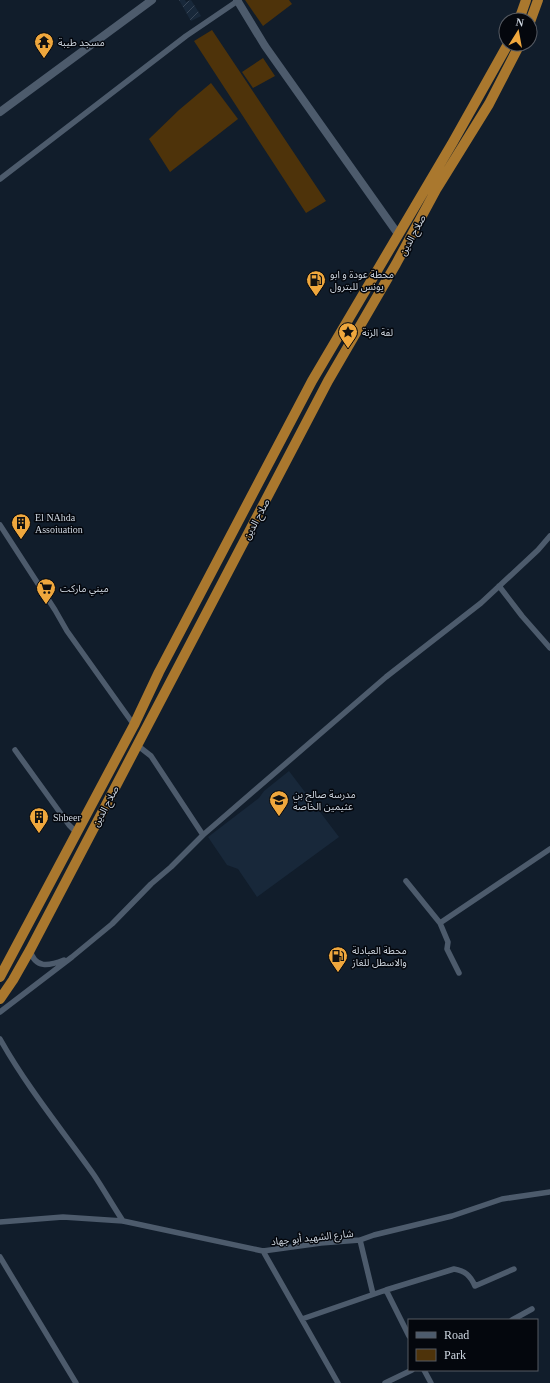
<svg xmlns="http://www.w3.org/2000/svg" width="550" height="1383" viewBox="0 0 550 1383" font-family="'Times New Roman','Noto Sans Arabic',serif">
<defs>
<pattern id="industrial-furrows" width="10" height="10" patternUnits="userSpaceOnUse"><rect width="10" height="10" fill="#18283a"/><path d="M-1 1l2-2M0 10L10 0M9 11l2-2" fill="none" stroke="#394656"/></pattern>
</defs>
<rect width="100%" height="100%" fill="#111d2b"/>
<path fill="#18283a" d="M 289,771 L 339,837 L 257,897 L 238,869 L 227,865 L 208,837 L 259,798 L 264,791 Z"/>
<path fill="url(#industrial-furrows)" d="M 179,0 L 185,0 L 186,2 L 191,0 L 201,16 L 191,21 Z"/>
<path fill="#4e330a" d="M 245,0 L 289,0 L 292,4 L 263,26 Z
M 212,30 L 326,201 L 306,213 L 194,41 Z
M 263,58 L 275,76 L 253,88 L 242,72 Z
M 211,83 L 238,119 L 170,172 L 149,139 L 179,110 Z"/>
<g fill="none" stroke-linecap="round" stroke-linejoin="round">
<path stroke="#4d5b6c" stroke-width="5.5" d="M 0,179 L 186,36 L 239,0
M 0,525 L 55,610 L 67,631 L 134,725
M 499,586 L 522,616 L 550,648
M 137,745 L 151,756 L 203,835
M 15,750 L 69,825 L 77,833
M 406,881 L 440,923 L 448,942 L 447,949 L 459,973
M 440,923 L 550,849
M 30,950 C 35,969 49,966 64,960
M 0,1012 L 72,957 L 112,924 L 151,884 L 171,867 L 203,835 L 386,677 L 481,603 L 538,550 L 550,536
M 0,1039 C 27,1087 62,1130 94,1175 C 104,1190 113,1206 123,1221
M 0,1222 L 63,1217 L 123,1221 L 263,1251 L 321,1243 L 360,1240 L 374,1235 L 452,1216 L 502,1199 L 550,1192
M 360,1240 L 373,1294
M 263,1251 L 338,1383
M 0,1257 L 76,1383
M 386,1290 L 409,1336
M 302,1319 L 386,1290 L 454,1269 C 465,1271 470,1275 475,1286 L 514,1269
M 512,1320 L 532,1309
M 424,1370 L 431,1383
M 385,1383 L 412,1370"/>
<path stroke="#4d5b6c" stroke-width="8" d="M 237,0 L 265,46 L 398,234
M 0,112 L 152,0"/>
<path stroke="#aa782e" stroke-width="10" d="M 519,20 L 526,0
M 530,22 L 538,0
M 0,977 L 134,725 L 159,672 L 312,381 L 453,142 L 508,44
M 0,999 L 13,980 L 30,950 L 328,381 L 396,264 L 437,188 L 489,104 L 520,44"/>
</g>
<defs>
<symbol id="temple-pin" viewBox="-11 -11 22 30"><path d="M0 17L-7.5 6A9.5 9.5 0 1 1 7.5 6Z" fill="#efa73d" stroke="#04070d"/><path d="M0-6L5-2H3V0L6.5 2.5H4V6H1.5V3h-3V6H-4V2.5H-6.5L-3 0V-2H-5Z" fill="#111"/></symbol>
<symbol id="fuel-pin" viewBox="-11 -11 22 30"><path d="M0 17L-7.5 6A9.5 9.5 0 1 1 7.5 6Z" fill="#efa73d" stroke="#04070d"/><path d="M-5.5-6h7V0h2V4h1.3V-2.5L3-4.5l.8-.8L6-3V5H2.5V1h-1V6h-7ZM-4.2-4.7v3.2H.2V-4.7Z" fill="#111"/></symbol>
<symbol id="sight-pin" viewBox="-11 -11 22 30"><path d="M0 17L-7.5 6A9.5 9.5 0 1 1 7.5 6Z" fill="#efa73d" stroke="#04070d"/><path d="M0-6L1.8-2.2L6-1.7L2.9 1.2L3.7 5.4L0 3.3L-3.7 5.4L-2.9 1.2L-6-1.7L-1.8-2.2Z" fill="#111"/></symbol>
<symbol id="building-pin" viewBox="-11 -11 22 30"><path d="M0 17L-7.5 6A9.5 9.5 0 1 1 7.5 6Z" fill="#efa73d" stroke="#04070d"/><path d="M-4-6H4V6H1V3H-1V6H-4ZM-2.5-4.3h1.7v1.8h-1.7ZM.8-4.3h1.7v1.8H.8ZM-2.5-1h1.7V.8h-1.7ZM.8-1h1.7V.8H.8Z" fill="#111"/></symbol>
<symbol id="supermarket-pin" viewBox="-11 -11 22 30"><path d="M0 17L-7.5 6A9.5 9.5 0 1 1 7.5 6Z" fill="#efa73d" stroke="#04070d"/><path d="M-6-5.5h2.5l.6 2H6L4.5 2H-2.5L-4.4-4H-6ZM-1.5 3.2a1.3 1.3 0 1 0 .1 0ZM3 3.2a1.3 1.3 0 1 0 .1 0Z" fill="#111"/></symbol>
<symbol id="school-pin" viewBox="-11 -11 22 30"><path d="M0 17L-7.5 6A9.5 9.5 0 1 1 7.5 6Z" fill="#efa73d" stroke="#04070d"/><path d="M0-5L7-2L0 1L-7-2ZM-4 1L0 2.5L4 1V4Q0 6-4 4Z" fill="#111"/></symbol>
</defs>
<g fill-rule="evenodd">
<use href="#temple-pin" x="33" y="31" width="22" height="30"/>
<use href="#fuel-pin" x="305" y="269" width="22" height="30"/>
<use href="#sight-pin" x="337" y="321" width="22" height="30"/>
<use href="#building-pin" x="10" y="512" width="22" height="30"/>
<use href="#supermarket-pin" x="35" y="577" width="22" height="30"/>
<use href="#school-pin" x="268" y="789" width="22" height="30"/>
<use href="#building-pin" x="28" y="806" width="22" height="30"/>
<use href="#fuel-pin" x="327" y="945" width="22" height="30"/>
</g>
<g text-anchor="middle" stroke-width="3" stroke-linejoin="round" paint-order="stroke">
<g font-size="10" fill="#cfd7e1" stroke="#04070d" text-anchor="start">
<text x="58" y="46">مسجد طيبة</text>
<text x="330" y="278">محطة عودة و ابو<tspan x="330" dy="12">يونس للبترول</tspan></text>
<text x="362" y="336">لفة الزنة</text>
<text x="35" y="521">El NAhda<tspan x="35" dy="12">Assoiuation</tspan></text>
<text x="60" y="592">ميني ماركت</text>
<text x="293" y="798">مدرسة صالح بن<tspan x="293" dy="12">عثيمين الخاصة</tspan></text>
<text x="53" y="821">Shbeer</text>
<text x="352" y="954">محطة العبادلة<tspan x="352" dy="12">والاسطل للغاز</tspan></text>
</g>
<g font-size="10" fill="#cfd7e1" stroke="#04070d">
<text transform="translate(412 235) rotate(-62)" y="4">صلاح الدين</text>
<text transform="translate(256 519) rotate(-62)" y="4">صلاح الدين</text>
<text transform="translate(105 806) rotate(-62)" y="4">صلاح الدين</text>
<text transform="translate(312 1237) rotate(-6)" y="4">شارع الشهيد أبو جهاد</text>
</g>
</g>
<rect x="408" y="1319" width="130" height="52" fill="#04070d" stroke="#555a62"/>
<rect x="416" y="1332" width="20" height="6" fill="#4d5b6c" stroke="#555a62"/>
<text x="444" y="1339" font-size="12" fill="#cfd7e1">Road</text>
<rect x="416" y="1349" width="20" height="12" fill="#4e330a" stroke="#555a62"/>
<text x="444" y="1359" font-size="12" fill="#cfd7e1">Park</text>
<g transform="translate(518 32) rotate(11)"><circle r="19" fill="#04070d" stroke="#555a62"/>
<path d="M0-3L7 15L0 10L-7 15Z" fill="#efa73d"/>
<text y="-6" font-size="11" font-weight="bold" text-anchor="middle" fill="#cfd7e1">N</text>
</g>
</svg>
